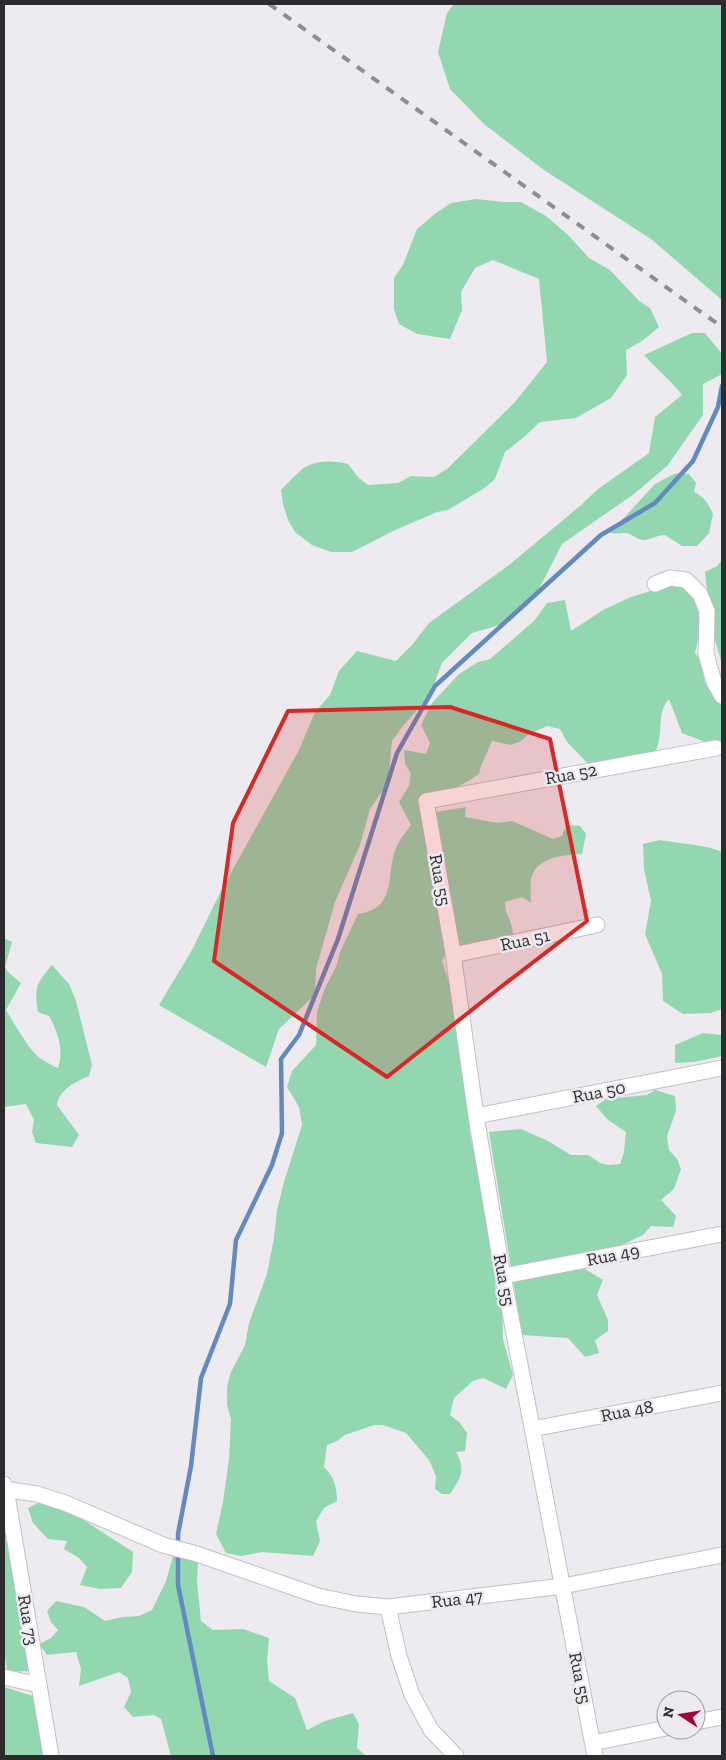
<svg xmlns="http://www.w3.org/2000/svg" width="726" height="1760" viewBox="0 0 726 1760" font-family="'Zilla Slab',serif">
<rect width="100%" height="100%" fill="#edebf0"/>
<path fill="#92d7af" d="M 454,4 L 722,4 L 722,300 L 651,239 L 544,170 L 484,124 L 450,89 L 438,52 L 447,13 Z
M 476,199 L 504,202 L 521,202 L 546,216 L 568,235 L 589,258 L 610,270 L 639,301 L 650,308 L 659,327 L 642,341 L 626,350 L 627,375 L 611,398 L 576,418 L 540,422 L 524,437 L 505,452 L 495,479 L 486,487 L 448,510 L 437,512 L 393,531 L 352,552 L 331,552 L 312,545 L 295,532 L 288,520 L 283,504 L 281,490 C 287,484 292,478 298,473 C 311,459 332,460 348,464 L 358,477 L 368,485 L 398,483 L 411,476 L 434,477 L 447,469 L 515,402 L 547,362 L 539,279 L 493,260 L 475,268 L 461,292 L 462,310 L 450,339 L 417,334 L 399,324 L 394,309 L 394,278 L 403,265 L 417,229 L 436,213 L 451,203 Z
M 692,333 L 705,333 L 722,354 L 722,374 L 703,384 L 703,415 L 667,466 L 634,494 L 562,544 L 537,593 L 503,624 L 472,633 L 442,663 L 430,695 L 403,726 L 392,741 L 388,783 L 370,809 L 360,845 L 335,902 L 316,969 L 315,995 L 279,1029 L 266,1067 L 159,1005 L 192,950 L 222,889 L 299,750 L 315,712 L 330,695 L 339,671 L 357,651 L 396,661 L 412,645 L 429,623 L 509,565 L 580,506 L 598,489 L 649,453 L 655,417 L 682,395 C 671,380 656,369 644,355 Z
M 676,473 L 689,474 L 696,483 L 694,492 C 704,496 709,505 713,514 L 709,533 L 697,546 L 682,546 L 665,535 C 658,535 652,539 645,540 C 638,541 633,534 626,533 C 620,533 616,534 610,533 L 655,484 Z
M 722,560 L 722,664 L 715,640 L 715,620 L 707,590 L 705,572 L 717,566 Z
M 670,585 L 684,587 L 693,594 L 696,602 L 701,627 L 695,653 L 701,661 L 705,683 L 722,699 L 722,742 L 705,742 L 682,733 L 669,699 C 658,712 662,724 659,740 C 658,746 655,753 653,759 L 590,766 L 567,742 L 560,729 L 547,726 L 529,734 L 521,741 L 511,745 L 492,741 L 481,766 L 479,774 C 463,786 444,793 424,795 L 418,804 L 424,814 L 466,807 L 465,817 L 498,823 L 512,821 L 553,839 L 562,836 L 564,830 L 570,825 L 580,826 L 586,834 L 582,854 C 563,855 536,857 531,879 C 530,886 531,895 531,903 L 522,897 L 505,902 C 505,914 513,923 513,935 L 447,951 L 442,961 L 448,979 L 457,1020 L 467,1094 L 470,1136 L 475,1155 L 494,1261 L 496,1294 L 502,1306 L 503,1339 L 513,1375 L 506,1389 L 483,1378 L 473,1381 L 454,1398 L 450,1415 L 459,1422 L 467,1433 L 465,1451 L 456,1452 C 466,1471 461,1477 450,1494 L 442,1494 L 435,1489 L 436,1476 L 429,1460 L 406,1433 L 383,1425 L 374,1425 L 345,1435 L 337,1441 L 327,1445 L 324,1467 C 334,1476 337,1488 337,1501 L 324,1508 L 316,1521 L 320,1541 L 313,1556 L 262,1552 L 241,1556 L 226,1553 L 216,1534 L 223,1502 L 229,1459 L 231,1419 L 227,1405 L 227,1388 L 230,1374 L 245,1345 L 249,1323 L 267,1274 L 274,1238 L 277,1210 L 284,1182 L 302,1125 L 299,1107 L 287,1087 L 292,1071 L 316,1045 L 317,1012 L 325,988 L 336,967 L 340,952 L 358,914 C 398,908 385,876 396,848 C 399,840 406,832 411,825 L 399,802 L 409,786 L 411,773 L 405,764 L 404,750 L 426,754 L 430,743 L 421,725 L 432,703 L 459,674 L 478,662 L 490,659 L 534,621 L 547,603 L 565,600 L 571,631 L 603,610 L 631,597 Z
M 660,840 C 681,844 703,844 722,852 L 722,1009 L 711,1013 L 683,1014 L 663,1001 L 662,974 L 645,934 L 651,901 L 644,869 L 643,844 Z
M 4,938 L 12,942 L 5,967 L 8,972 L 21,983 L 6,1010 C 10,1017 14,1023 18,1030 C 32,1051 34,1057 58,1068 C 64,1049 58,1033 49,1016 L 38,1012 C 34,987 36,984 52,965 L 69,984 L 76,1001 L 92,1065 L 89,1076 C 76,1082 59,1089 57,1105 L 79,1135 L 72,1147 L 36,1143 L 32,1132 L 34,1120 L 26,1104 L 4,1107 Z
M 703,1033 L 722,1035 L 722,1056 L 694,1062 L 675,1063 L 675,1045 Z
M 655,1090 L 675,1096 L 676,1111 L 667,1136 L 669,1150 L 677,1159 L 681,1169 L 674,1189 L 661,1200 L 676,1216 L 673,1227 L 651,1226 L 643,1235 L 582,1264 L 585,1269 L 603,1280 L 597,1295 L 608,1320 L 608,1331 L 595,1340 L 599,1353 L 585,1357 L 568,1338 L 522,1335 L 489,1132 L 521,1129 L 548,1141 L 571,1155 L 588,1155 L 600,1163 L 608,1165 L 620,1164 L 624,1152 L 626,1132 L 608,1120 L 596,1106 L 606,1099 L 647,1095 Z
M 40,1502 L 79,1517 L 133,1552 L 132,1572 L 121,1588 L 100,1589 L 80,1585 L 87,1567 L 79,1558 L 64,1549 L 67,1541 L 48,1539 L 33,1523 L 28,1508 Z
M 4,1511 L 31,1671 L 7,1672 L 4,1648 Z
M 173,1556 L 198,1561 L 197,1582 L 201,1621 L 213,1630 L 243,1629 L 269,1638 L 267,1661 L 269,1681 L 295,1698 L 307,1730 L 325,1721 L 353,1713 L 359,1724 L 357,1748 L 366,1756 L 171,1756 L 161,1719 L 154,1715 L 133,1717 L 124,1707 L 131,1692 L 128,1678 L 119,1672 L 79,1686 L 81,1669 L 76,1652 L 47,1655 L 39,1644 L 51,1638 L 58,1630 L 51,1622 L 47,1611 L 56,1601 L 84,1607 L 105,1621 L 122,1617 L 139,1616 L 152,1610 L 166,1581 Z
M 4,1687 L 33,1696 L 43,1756 L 4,1756 Z"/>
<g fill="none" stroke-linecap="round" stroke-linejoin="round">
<path stroke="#628abe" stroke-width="4.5" d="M 213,1756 L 178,1585 L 178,1534 L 191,1466 L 201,1378 L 230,1304 L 236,1240 L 272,1165 L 282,1133 L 281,1059 L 299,1035 L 338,939 L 397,753 L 435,686 L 601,535 L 655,503 L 693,461 L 718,407 L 722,386"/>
<defs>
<path id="minor" d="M 655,584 L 670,578 L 686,580 L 700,594 L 707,611 L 706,654 L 714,682 L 722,696
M 453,955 L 597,925
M 476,1116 L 722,1068
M 503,1276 L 722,1234
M 532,1429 L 722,1393
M 4,1484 L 6,1489 L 51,1756
M 4,1489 L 37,1494 L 65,1503 L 163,1545 L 197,1554 L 318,1596 L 356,1604 L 388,1607 L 563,1586 L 722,1555
M 388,1607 L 399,1656 L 412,1695 L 431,1730 L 456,1756
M 4,1677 L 39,1685
M 696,1722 L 722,1717
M 593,1743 L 666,1728
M 595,1756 L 503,1276 L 476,1116 L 452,947 L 426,801 L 716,748"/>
</defs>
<use href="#minor" stroke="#c0bfc4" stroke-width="17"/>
<use href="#minor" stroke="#fff" stroke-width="15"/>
<path stroke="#8e8d90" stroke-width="4" stroke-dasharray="9 9" stroke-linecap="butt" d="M 269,4 L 722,327"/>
</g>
<path fill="#d62828" fill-opacity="0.2" stroke="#d62828" stroke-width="4" stroke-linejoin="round" d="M 450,707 L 550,739 L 587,921 L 502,986 L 387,1077 L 214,961 L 233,823 L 288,711 Z"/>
<g text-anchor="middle" stroke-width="5" stroke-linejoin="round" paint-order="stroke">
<g font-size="18" fill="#2c2b2d" stroke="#edebf0">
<text transform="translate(571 774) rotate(-10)" y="6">Rua 52</text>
<text transform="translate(440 880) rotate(80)" y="6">Rua 55</text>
<text transform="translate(525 940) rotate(-12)" y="6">Rua 51</text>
<text transform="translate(599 1092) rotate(-11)" y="6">Rua 50</text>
<text transform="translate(613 1255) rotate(-11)" y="6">Rua 49</text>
<text transform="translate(504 1280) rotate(80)" y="6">Rua 55</text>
<text transform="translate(627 1411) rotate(-11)" y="6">Rua 48</text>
<text transform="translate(457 1599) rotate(-7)" y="6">Rua 47</text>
<text transform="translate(28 1620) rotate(81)" y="6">Rua 73</text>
<text transform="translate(580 1678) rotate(79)" y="6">Rua 55</text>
</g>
</g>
<rect width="726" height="1760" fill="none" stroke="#2c2b2d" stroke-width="10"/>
<g transform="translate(681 1715) rotate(282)"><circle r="24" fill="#edebf0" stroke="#a09ea2"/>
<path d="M0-4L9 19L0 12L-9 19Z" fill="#a30531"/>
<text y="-8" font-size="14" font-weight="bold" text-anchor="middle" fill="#2c2b2d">N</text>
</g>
</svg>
